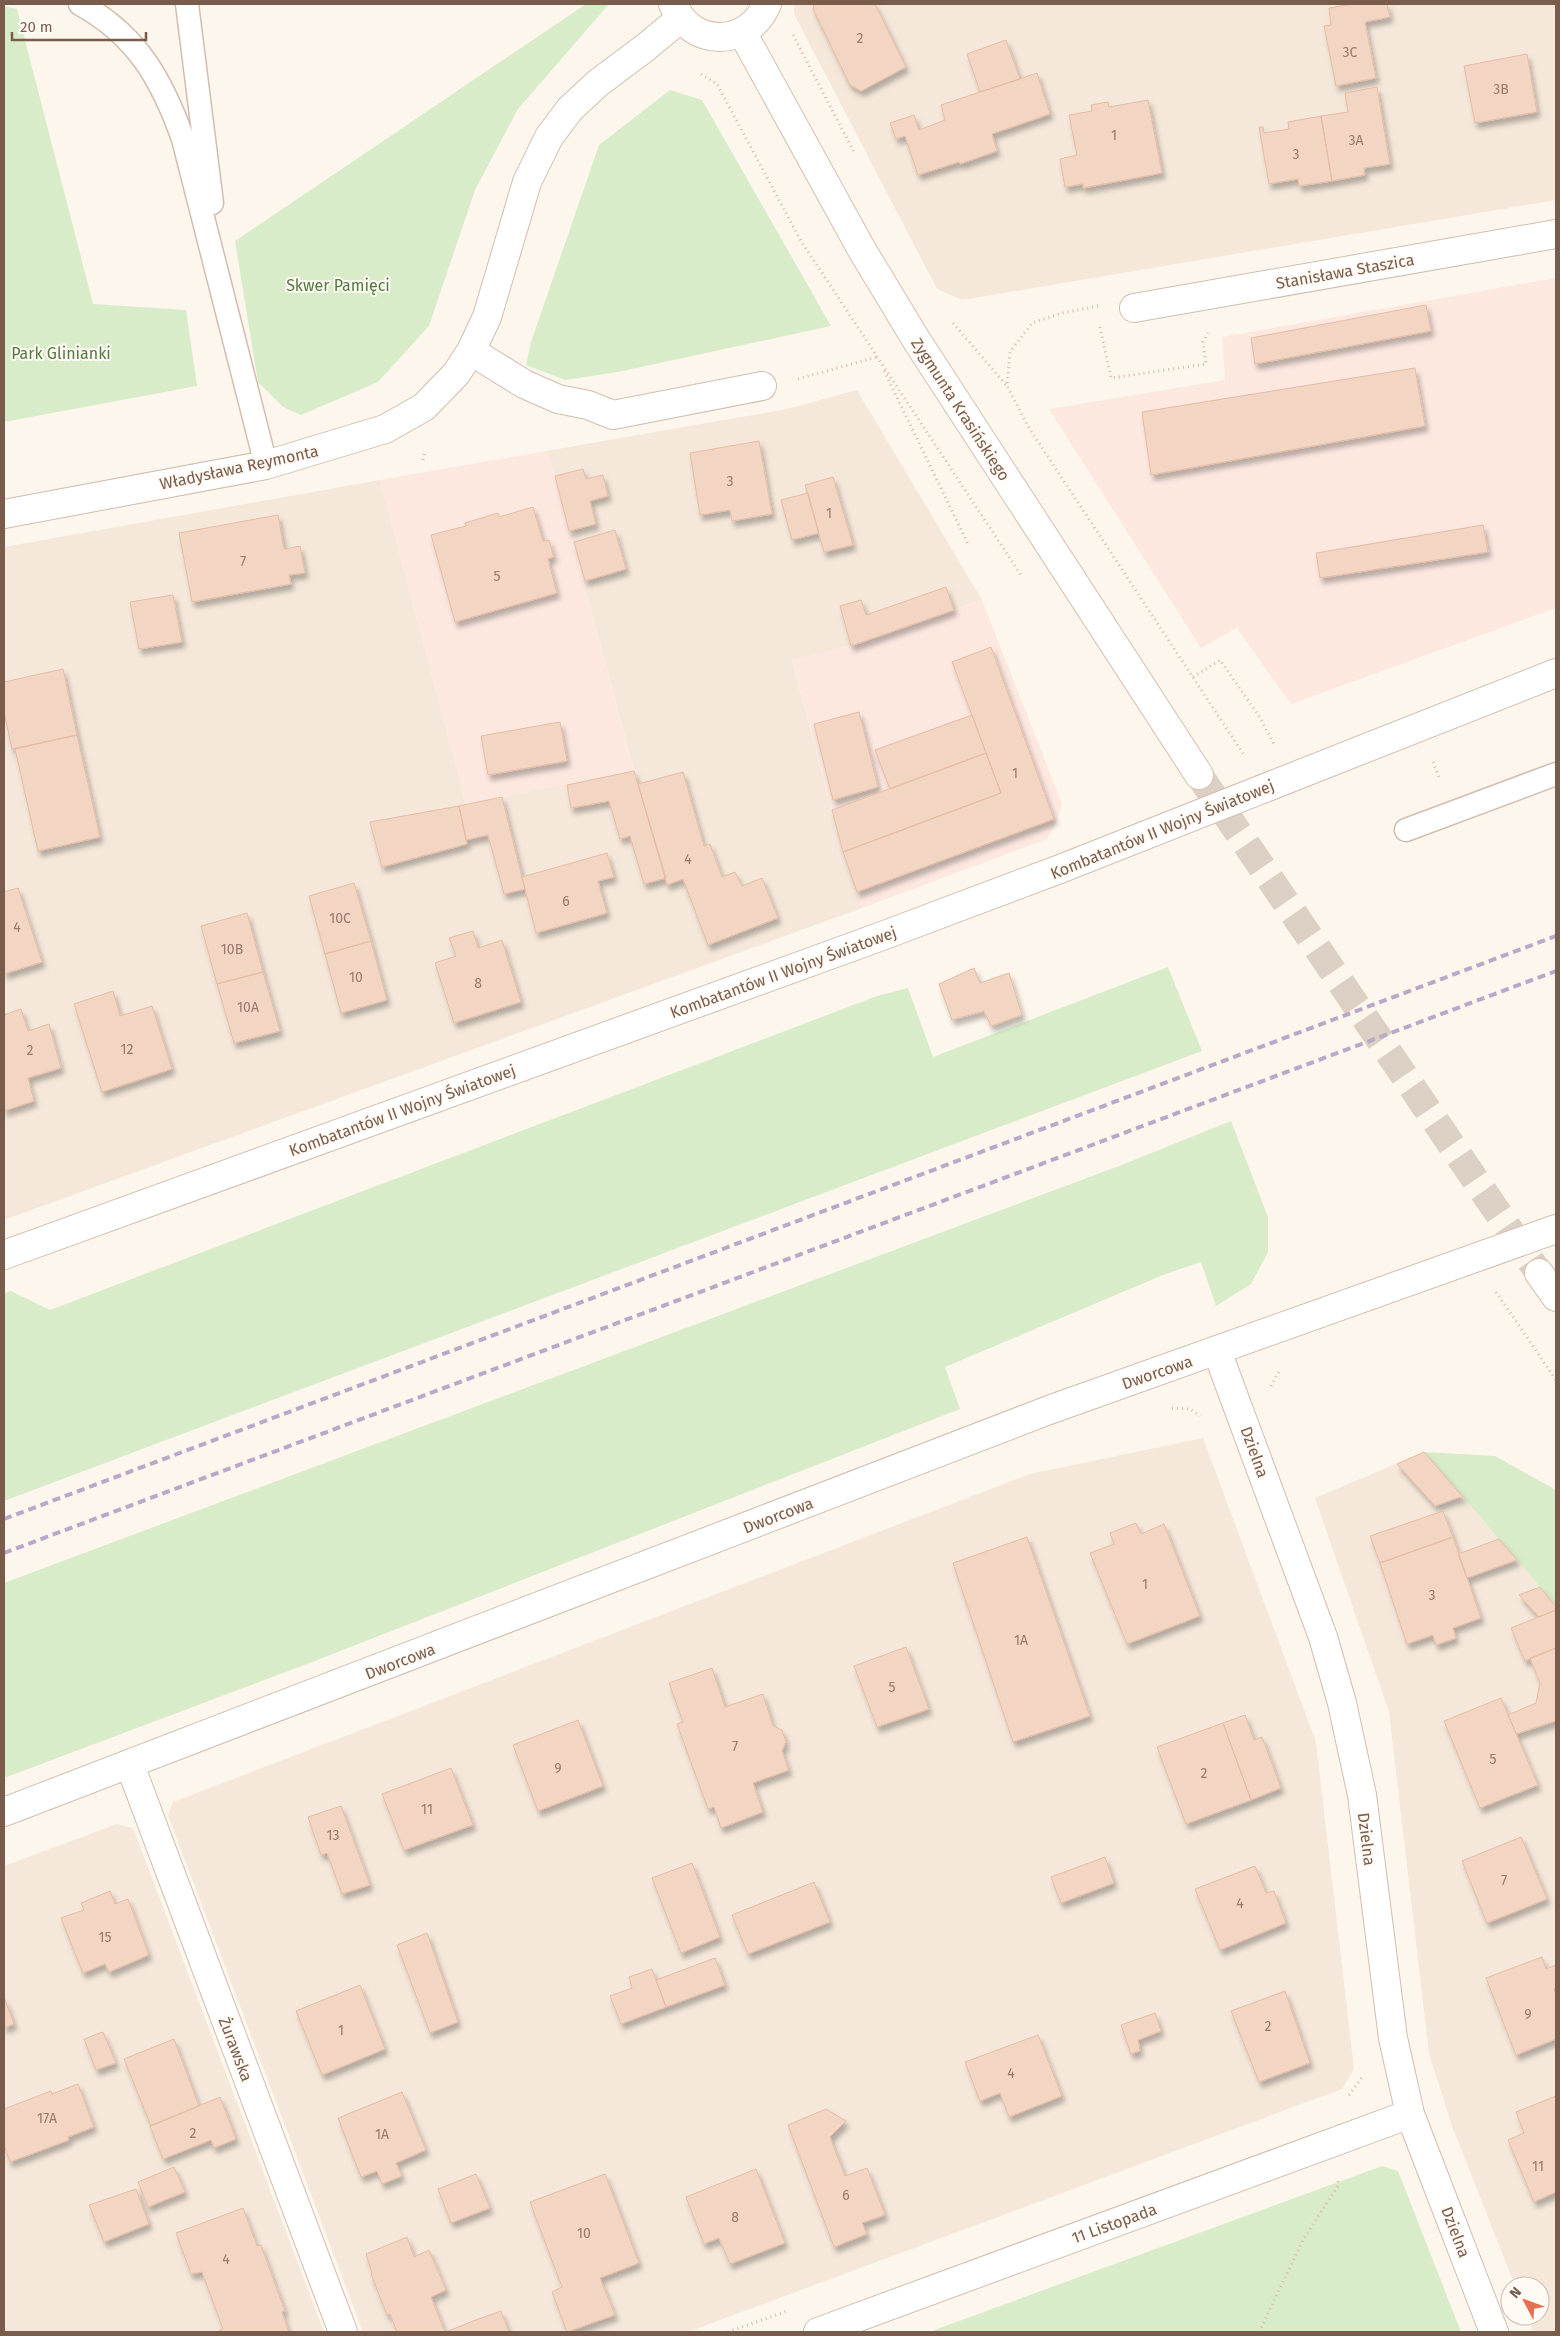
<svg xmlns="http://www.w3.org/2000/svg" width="1560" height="2336" viewBox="0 0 1560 2336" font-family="'Fira Sans',sans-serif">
<defs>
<filter id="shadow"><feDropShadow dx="3" dy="5.5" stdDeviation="2.5" flood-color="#0004"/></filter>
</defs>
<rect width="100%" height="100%" fill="#fdf6ec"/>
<path fill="#f5e8da" d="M 794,4 L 1556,4 L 1556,200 L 962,300 L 937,289 L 794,14 Z
M 857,390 L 982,600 L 851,646 L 792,661 L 843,852 L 862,908 L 4,1220 L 4,547 L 380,480 L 466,804 L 634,770 L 555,476 L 546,451 L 787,409 Z
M 1203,1438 L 1316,1742 L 1354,2069 L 1342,2089 L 688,2332 L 363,2332 L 168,1815 L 173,1802 L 1030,1474 Z
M 1424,1452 L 1556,1605 L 1556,2332 L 1533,2332 L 1527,2316 L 1540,2316 L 1540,2286 L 1515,2286 L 1452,2126 L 1429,2054 L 1389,1712 L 1315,1498 Z
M 117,1824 L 133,1828 L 324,2332 L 4,2332 L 4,1866 Z"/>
<path fill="#fde8e0" d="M 1556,278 L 1556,608 L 1291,704 L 1237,628 L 1201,648 L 1049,409 L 1225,380 L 1222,337 Z
M 546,451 L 555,476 L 634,771 L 466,804 L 380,480 Z
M 982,600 L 1062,804 L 1057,821 L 1047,839 L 862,908 L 843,852 L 792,660 L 851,646 Z"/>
<path fill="#d8ecc9" d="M 586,4 L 609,4 L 518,109 L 475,190 L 429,326 L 378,382 L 301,415 L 283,407 L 258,382 L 235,241 Z
M 4,6 L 17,9 L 93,304 L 186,310 L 197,386 L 4,422 Z
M 670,90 L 702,100 L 831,326 L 618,372 L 565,380 L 526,365 L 531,342 L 599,145 Z
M 1168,967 L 1202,1051 L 4,1501 L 4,1293 L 11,1291 L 50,1310 L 877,996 L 908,988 L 933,1057 Z
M 1231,1121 L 1268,1217 L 1268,1252 L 1251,1284 L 1216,1306 L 1201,1262 L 1163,1275 L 945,1367 L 960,1409 L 307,1664 L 4,1778 L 4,1583 L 1119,1166 Z
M 1424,1452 L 1495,1456 L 1556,1490 L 1556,1605 Z
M 1382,2166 L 1398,2171 L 1461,2332 L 929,2332 Z"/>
<path fill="#f3d5c3" stroke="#e6bba3" filter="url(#shadow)" d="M 814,4 L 875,4 L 906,67 L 861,91 L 850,85 L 813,9 Z
M 1353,4 L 1387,4 L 1390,17 L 1365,22 L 1376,78 L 1336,86 L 1324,26 L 1331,25 L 1329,8 Z
M 1006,40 L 1020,79 L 980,92 L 967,54 Z
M 1527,54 L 1537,112 L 1475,123 L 1464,66 Z
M 1037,73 L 1050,114 L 992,134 L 997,151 L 960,164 L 959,162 L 918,175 L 905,136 L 896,139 L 890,123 L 914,115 L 919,130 L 945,120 L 941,105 Z
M 1377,87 L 1390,164 L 1364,168 L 1365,175 L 1332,181 L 1321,116 L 1348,112 L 1345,93 Z
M 1148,100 L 1162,173 L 1083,188 L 1083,184 L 1065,187 L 1060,159 L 1077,155 L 1069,115 L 1092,111 L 1091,105 L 1108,102 L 1109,107 Z
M 1321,116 L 1332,181 L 1299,186 L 1298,179 L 1269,184 L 1259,127 L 1263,127 L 1264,133 L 1283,130 L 1289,129 L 1288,122 Z
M 1426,305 L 1431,331 L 1255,364 L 1251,338 Z
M 1415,368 L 1425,426 L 1151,475 L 1142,412 Z
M 759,441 L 772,514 L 732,521 L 730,510 L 700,515 L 690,453 Z
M 583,469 L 586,479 L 603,475 L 608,496 L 590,501 L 596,524 L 569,531 L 555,476 Z
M 833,477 L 853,545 L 824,552 L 805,485 Z
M 808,493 L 819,533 L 792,540 L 781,500 Z
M 533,507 L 543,541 L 549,540 L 554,557 L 548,559 L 557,593 L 455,622 L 431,535 L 466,526 L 465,523 L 498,513 L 499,517 Z
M 278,515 L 284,549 L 300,546 L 305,573 L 289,575 L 291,584 L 192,602 L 179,533 Z
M 1483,525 L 1488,552 L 1320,578 L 1316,553 Z
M 615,530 L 626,569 L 585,581 L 574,542 Z
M 946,587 L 954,610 L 851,646 L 840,606 L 861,600 L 866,615 Z
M 173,595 L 182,642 L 139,649 L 130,602 Z
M 991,647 L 1054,819 L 857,892 L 843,852 L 1001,793 L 952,662 Z
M 63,669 L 77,735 L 12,749 L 4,712 L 4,682 Z
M 859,712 L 878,787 L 833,800 L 814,724 Z
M 972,715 L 986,753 L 890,789 L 875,750 Z
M 560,722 L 567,761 L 488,775 L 481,736 Z
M 77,735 L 100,837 L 38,851 L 15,749 Z
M 986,753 L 1001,793 L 843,852 L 832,810 Z
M 634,771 L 666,878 L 644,884 L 630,836 L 620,839 L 609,801 L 571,808 L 567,785 Z
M 683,772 L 704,846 L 710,844 L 722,877 L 735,872 L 742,886 L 762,878 L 778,918 L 708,945 L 683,879 L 667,885 L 638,784 Z
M 502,797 L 525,889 L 504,894 L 488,835 L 466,840 L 459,806 Z
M 459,806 L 467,844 L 382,867 L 370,822 Z
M 607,853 L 614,877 L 598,881 L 607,913 L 536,933 L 522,877 Z
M 354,883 L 371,941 L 325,954 L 309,896 Z
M 18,888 L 42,962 L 4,974 L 4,892 Z
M 247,913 L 263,972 L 217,984 L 201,926 Z
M 473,931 L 478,948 L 502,940 L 521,1002 L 454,1023 L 435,963 L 456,956 L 449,938 Z
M 371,941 L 387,1000 L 341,1013 L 325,954 Z
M 974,968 L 980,983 L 1009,973 L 1022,1015 L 991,1026 L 984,1011 L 952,1020 L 939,984 Z
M 263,972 L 280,1031 L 234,1043 L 217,984 Z
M 113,991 L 120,1016 L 152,1006 L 172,1069 L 102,1092 L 74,1004 Z
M 21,1009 L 28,1031 L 49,1024 L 61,1068 L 28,1078 L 34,1101 L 4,1111 L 4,1015 Z
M 1424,1452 L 1463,1497 L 1462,1499 L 1460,1497 L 1435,1506 L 1397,1464 Z
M 1443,1511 L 1453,1537 L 1380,1563 L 1370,1536 Z
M 1136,1523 L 1141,1534 L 1164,1524 L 1200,1616 L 1127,1644 L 1090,1553 L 1114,1544 L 1110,1533 Z
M 1027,1537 L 1090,1716 L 1013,1742 L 953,1563 Z
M 1453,1537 L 1481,1618 L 1453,1628 L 1456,1638 L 1436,1645 L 1433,1635 L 1407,1644 L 1380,1563 Z
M 1499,1539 L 1517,1560 L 1467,1578 L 1458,1554 Z
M 1540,1587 L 1556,1607 L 1556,1610 L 1539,1617 L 1519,1595 Z
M 1556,1610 L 1556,1648 L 1525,1661 L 1511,1628 Z
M 906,1647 L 929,1709 L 877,1727 L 854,1666 Z
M 1556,1648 L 1556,1721 L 1516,1734 L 1508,1715 L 1536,1703 L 1540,1683 L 1530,1658 Z
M 712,1668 L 725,1707 L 763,1694 L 773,1726 L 782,1730 L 786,1742 L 782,1751 L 789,1770 L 753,1783 L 763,1812 L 721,1828 L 714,1807 L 708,1809 L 677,1724 L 683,1722 L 669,1683 Z
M 1501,1698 L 1538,1785 L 1480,1808 L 1444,1721 Z
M 1245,1715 L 1254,1740 L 1262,1737 L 1281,1788 L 1251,1800 L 1223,1723 Z
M 578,1720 L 603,1786 L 538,1811 L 513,1745 Z
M 1223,1723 L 1251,1800 L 1186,1824 L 1157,1747 Z
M 451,1768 L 473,1825 L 404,1850 L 382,1794 Z
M 341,1806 L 370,1885 L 342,1894 L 327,1853 L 321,1855 L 308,1817 Z
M 1521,1837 L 1547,1899 L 1487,1923 L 1462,1861 Z
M 1105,1857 L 1114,1883 L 1061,1903 L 1051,1877 Z
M 692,1863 L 720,1937 L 681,1953 L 652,1878 Z
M 1255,1866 L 1266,1893 L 1274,1891 L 1286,1923 L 1220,1950 L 1195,1889 Z
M 814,1882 L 830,1922 L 748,1954 L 732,1915 Z
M 110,1891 L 115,1904 L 128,1899 L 149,1955 L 109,1972 L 105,1964 L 83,1973 L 61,1918 L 84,1910 L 81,1903 Z
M 427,1933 L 458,2022 L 430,2033 L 397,1945 Z
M 1542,1957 L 1546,1969 L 1556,1965 L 1556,1988 L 1554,1989 L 1556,1995 L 1556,2039 L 1516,2055 L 1486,1978 Z
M 715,1958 L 725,1985 L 666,2007 L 656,1980 Z
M 652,1969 L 666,2007 L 621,2024 L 610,1996 L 632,1988 L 629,1977 Z
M 360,1985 L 385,2049 L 322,2075 L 296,2011 Z
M 1285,1991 L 1310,2063 L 1259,2082 L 1231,2011 Z
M 4,1997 L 14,2024 L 4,2028 Z
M 1155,2013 L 1161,2031 L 1138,2040 L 1140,2051 L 1131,2054 L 1121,2025 Z
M 103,2032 L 116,2063 L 96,2070 L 84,2039 Z
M 1038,2035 L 1062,2096 L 1009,2117 L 1000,2093 L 980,2101 L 965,2062 Z
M 174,2039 L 199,2106 L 151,2126 L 124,2059 Z
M 78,2084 L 94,2127 L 68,2137 L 69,2140 L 10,2162 L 4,2145 L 4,2109 L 51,2091 L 52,2094 Z
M 402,2092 L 426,2150 L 396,2163 L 402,2176 L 382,2184 L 377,2171 L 361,2177 L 338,2118 Z
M 1556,2096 L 1556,2192 L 1534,2202 L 1508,2140 L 1524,2133 L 1516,2112 Z
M 220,2097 L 236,2139 L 214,2148 L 211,2140 L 163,2159 L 150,2126 Z
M 826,2109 L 846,2121 L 830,2137 L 845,2176 L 867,2168 L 885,2215 L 862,2223 L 867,2234 L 834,2247 L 788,2125 Z
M 174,2167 L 185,2192 L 148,2207 L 138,2182 Z
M 756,2169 L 785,2243 L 730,2264 L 719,2238 L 704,2244 L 686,2197 Z
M 476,2174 L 490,2208 L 451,2223 L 438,2189 Z
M 605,2174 L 639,2263 L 600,2278 L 615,2315 L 567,2332 L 552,2292 L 562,2287 L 530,2202 Z
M 136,2189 L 149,2224 L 104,2242 L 89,2205 Z
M 243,2208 L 257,2246 L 261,2245 L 271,2273 L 285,2311 L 282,2312 L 289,2332 L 217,2332 L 223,2329 L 202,2272 L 191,2274 L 176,2233 Z
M 407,2237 L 414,2257 L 429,2250 L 446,2290 L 431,2297 L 445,2332 L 397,2332 L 390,2314 L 387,2315 L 371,2274 L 372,2273 L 366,2254 Z
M 501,2311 L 509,2332 L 446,2332 L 473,2321 Z"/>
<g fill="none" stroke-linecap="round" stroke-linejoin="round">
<path stroke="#dcd0c4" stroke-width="28" stroke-dasharray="28 14" stroke-linecap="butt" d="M 1199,775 L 1539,1273"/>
<defs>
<path id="lane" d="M 80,4 C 137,35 162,80 183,139 L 266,465
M 187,4 L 212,203
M 1406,830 L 1556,774"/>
<path id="street" d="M 1134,308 L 1556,234
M 471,351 L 524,384 L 558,399 L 588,405 L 613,415 L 762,386
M 4,514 L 266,465 L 385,429 L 424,407 L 456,374 L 471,351 L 487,317 L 527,182 L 549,137 L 570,109 L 598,83 L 646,47 L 681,18
M 4,1255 L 882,936 L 1060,869 L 1556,673
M 1217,1351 L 1323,1637 L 1342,1703 L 1362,1795 L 1393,2038 L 1410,2114 L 1494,2332
M 130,1765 L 343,2332
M 4,1812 L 1049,1410 L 1556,1229
M 818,2332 L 1410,2114"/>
<path id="secondary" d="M 673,4 C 691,48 748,48 767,4
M 742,32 L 862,250 L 917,341 L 1199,775
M 1539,1273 L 1556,1297"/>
</defs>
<use href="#lane" stroke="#d1beb0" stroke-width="25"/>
<use href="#street" stroke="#d1beb0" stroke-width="30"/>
<use href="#secondary" stroke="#d6c0b0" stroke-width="30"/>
<path stroke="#d9b8a5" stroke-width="3" stroke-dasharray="1 4" stroke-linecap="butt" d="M 793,35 L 855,154
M 701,74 L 717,84 L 801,241 L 1021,575
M 1098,306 L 1062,313 L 1032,323 L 1010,352 L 1007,386 L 1029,428 L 1244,755
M 953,323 L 1007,386
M 1100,327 L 1111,378 L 1206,364 L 1203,342 L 1208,333
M 884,371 L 969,546
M 798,379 L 877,357 L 878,359
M 423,460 L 425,451
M 1193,677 L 1220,660 L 1259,716 L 1274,744
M 1433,762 L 1440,780
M 1496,1292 L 1556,1380
M 1271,1386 L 1280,1369
M 1172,1408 L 1190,1409 L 1200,1416
M 1349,2095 L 1363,2076
M 728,2332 L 787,2311
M 1259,2332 L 1304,2238 L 1338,2186 L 1338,2179"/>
<use href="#lane" stroke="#fff" stroke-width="22"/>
<use href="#street" stroke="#fff" stroke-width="28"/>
<use href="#secondary" stroke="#fff" stroke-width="28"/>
<path stroke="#b9a8c9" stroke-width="4" stroke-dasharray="8 5" stroke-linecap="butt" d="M 4,1519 L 1556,936
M 4,1553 L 1556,971"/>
</g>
<g text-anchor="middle" stroke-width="4" stroke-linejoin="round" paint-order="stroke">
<g font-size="14" fill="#987a6a">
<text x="860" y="43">2</text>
<text x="1350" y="57">3C</text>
<text x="1501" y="94">3B</text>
<text x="1114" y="140">1</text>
<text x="1356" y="145">3A</text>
<text x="1296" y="159">3</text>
<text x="730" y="486">3</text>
<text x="829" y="518">1</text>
<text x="243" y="566">7</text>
<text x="497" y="581">5</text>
<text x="1015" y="778">1</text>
<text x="688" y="864">4</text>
<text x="566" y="906">6</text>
<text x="340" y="923">10C</text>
<text x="17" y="932">4</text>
<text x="232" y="954">10B</text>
<text x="356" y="982">10</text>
<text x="478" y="988">8</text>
<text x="248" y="1012">10A</text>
<text x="127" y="1054">12</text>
<text x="30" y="1055">2</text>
<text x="1145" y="1589">1</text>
<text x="1432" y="1600">3</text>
<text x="1021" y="1645">1A</text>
<text x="892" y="1692">5</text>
<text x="735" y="1751">7</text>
<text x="1493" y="1764">5</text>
<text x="558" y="1773">9</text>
<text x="1204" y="1778">2</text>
<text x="427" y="1814">11</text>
<text x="333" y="1840">13</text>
<text x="1504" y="1885">7</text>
<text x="1240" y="1908">4</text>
<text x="105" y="1942">15</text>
<text x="1528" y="2019">9</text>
<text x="1268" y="2031">2</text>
<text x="341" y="2035">1</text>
<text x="1011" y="2078">4</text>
<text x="47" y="2123">17A</text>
<text x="193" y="2138">2</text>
<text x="382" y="2139">1A</text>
<text x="1538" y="2171">11</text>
<text x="846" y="2200">6</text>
<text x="735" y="2222">8</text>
<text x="584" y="2238">10</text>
<text x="226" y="2264">4</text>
</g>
<g font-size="16" fill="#7a5c4d" stroke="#fffaf3">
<text transform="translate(1345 271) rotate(-10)" y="6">Stanisława Staszica</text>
<text transform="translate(961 409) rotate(57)" y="6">Zygmunta Krasińskiego</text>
<text transform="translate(239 467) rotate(-12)" y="6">Władysława Reymonta</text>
<text transform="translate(1162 829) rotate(-22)" y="6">Kombatantów II Wojny Światowej</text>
<text transform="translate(783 972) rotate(-20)" y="6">Kombatantów II Wojny Światowej</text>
<text transform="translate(402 1110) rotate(-20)" y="6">Kombatantów II Wojny Światowej</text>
<text transform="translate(1157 1372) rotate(-19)" y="6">Dworcowa</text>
<text transform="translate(1255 1452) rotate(70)" y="6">Dzielna</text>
<text transform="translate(778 1515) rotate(-21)" y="6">Dworcowa</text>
<text transform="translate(400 1661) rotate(-21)" y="6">Dworcowa</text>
<text transform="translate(1367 1839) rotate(83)" y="6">Dzielna</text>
<text transform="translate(236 2049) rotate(69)" y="6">Żurawska</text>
<text transform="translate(1114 2223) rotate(-20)" y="6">11 Listopada</text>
<text transform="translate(1456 2232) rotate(69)" y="6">Dzielna</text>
</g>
<g font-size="16" fill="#537a41" stroke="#fffaf3">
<text x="338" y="291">Skwer Pamięci</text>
<text x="61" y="359">Park Glinianki</text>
</g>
</g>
<rect width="1560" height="2336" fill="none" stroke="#7a5c4d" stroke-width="10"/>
<g transform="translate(1525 2301) rotate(311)"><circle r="24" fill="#fffaf3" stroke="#cabbb1"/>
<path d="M0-4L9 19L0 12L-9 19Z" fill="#e76f51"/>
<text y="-8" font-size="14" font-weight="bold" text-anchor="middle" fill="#7a5c4d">N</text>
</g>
<path d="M12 32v8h134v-8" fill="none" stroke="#7a5c4d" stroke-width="2.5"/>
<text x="20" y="32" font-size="15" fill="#7a5c4d" stroke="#fffaf3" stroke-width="4" paint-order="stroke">20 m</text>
</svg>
